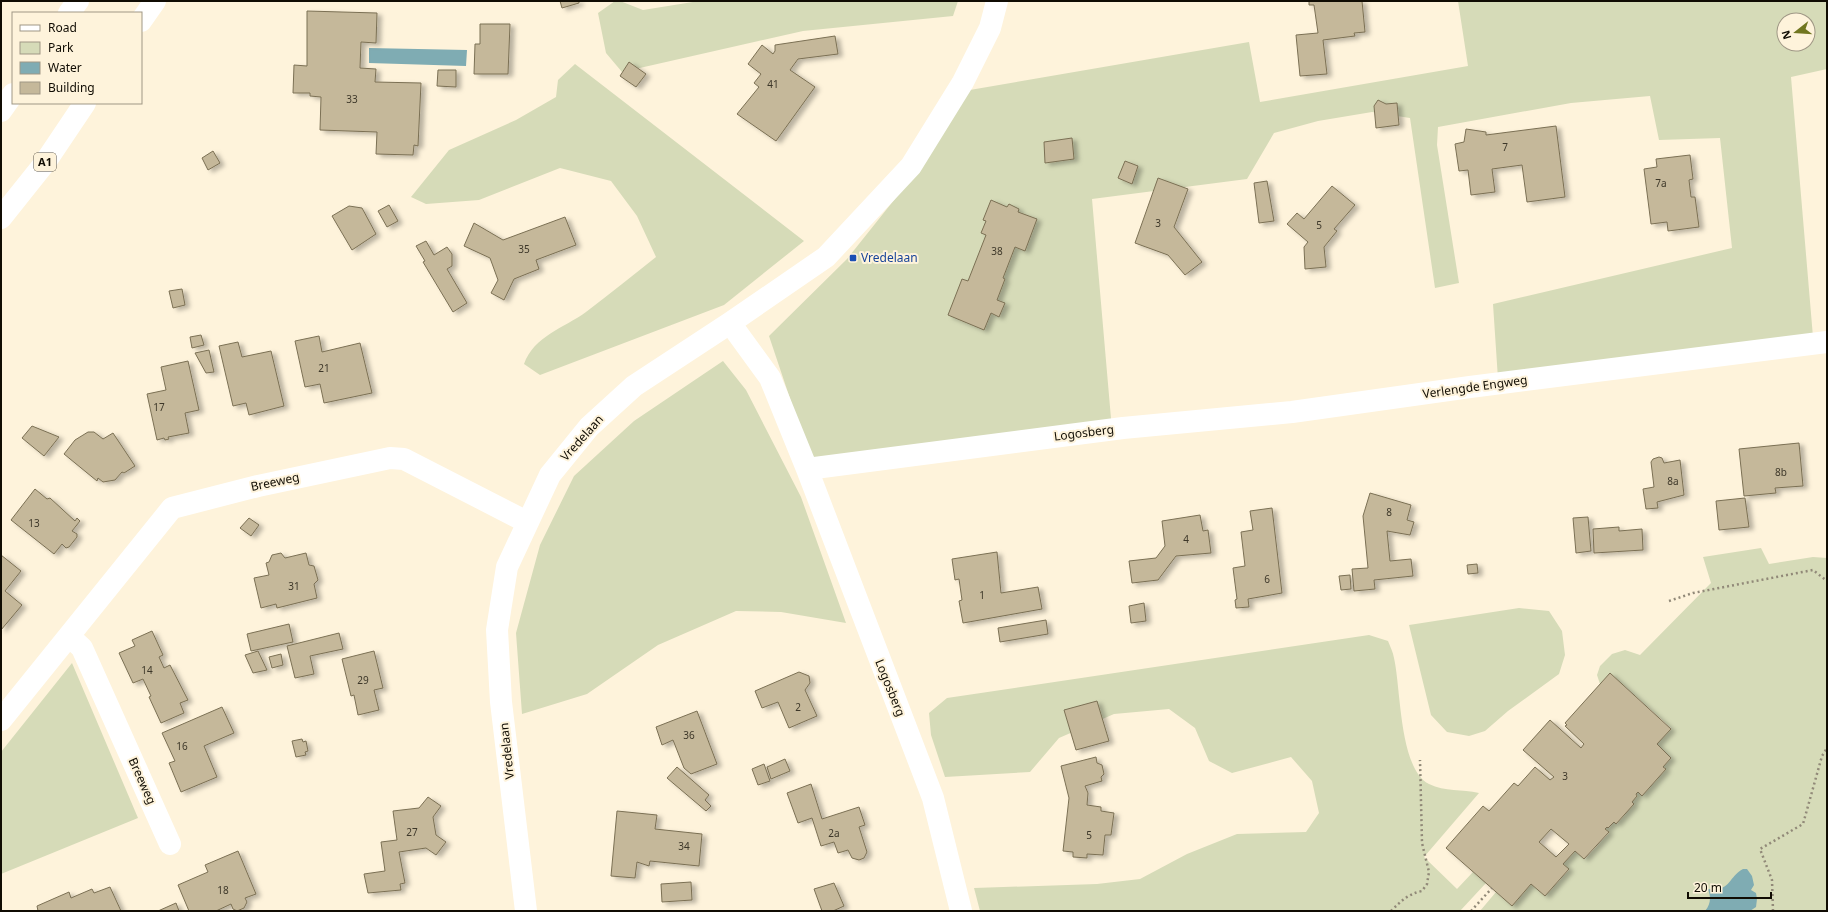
<svg xmlns="http://www.w3.org/2000/svg" width="1828" height="912" viewBox="0 0 1828 912" font-family="'Noto Sans',sans-serif">
<defs>
<filter id="shadow"><feDropShadow dx="4.5" dy="2.5" stdDeviation="2" flood-color="#0004"/></filter>
</defs>
<rect width="100%" height="100%" fill="#fef3db"/>
<path fill="#d6dbb8" fill-rule="evenodd" d="M 615,1 L 620,1 L 643,10 L 699,1 L 958,1 L 953,16 L 803,31 L 622,72 L 606,53 L 598,13 Z
M 1458,1 L 1827,1 L 1827,69 L 1791,77 L 1813,337 L 1498,379 L 1493,304 L 1732,248 L 1720,138 L 1659,140 L 1650,96 L 1571,103 L 1438,127 L 1437,145 L 1459,283 L 1435,288 L 1410,118 L 1372,112 L 1318,121 L 1274,133 L 1247,179 L 1092,199 L 1112,430 L 814,470 L 769,336 L 847,259 L 898,195 L 964,91 L 1249,42 L 1260,102 L 1468,66 ZM 1784,20 L 1808,20 L 1808,44 L 1784,44 Z
M 575,64 L 804,241 L 724,305 L 540,375 L 524,364 C 534,336 564,328 586,312 C 610,294 633,275 656,257 L 637,216 L 611,181 L 560,168 L 479,200 L 426,204 L 411,197 L 449,150 L 516,120 L 556,97 L 558,80 Z
M 723,361 L 746,390 L 801,497 L 846,623 L 781,612 L 736,611 L 658,645 L 587,694 L 522,714 L 516,633 L 540,545 L 574,476 L 634,421 Z
M 1761,548 L 1769,564 L 1813,557 L 1827,558 L 1827,911 L 1480,911 L 1496,892 L 1512,906 L 1531,884 L 1545,896 L 1569,870 L 1563,864 L 1575,851 L 1585,859 L 1609,833 L 1605,829 L 1607,827 L 1609,828 L 1614,822 L 1617,824 L 1633,804 L 1632,802 L 1638,792 L 1642,796 L 1666,769 L 1663,767 L 1671,758 L 1657,744 L 1671,728 L 1610,673 L 1600,684 L 1597,675 L 1600,666 L 1612,654 L 1625,650 L 1640,655 L 1711,583 L 1703,557 Z
M 1519,608 L 1549,611 L 1562,631 L 1565,655 L 1559,674 L 1508,711 L 1485,731 L 1469,736 L 1447,732 L 1431,715 L 1409,625 Z
M 1369,635 L 1388,641 C 1390,646 1393,652 1394,658 C 1401,688 1399,769 1429,784 C 1445,792 1462,789 1479,793 L 1424,857 L 1457,889 L 1473,872 L 1486,883 L 1460,911 L 980,911 L 974,888 L 1097,884 L 1140,879 L 1187,854 L 1237,834 L 1306,832 L 1319,813 L 1312,781 L 1291,757 L 1232,773 L 1209,761 L 1195,728 L 1169,709 L 1114,714 L 1059,738 L 1030,772 L 945,777 L 931,735 L 929,713 L 947,698 Z
M 72,663 L 138,818 L 1,874 L 1,752 Z"/>
<path fill="#7facb3" d="M 369,48 L 467,50 L 466,66 L 369,63 Z
M 1743,869 L 1747,869 L 1752,876 L 1754,885 L 1751,890 L 1756,893 L 1757,899 L 1756,907 L 1750,911 L 1705,911 C 1711,904 1711,897 1708,889 C 1732,891 1727,878 1743,869 Z"/>
<path fill="#c5b89a" stroke="#7b7054" fill-rule="evenodd" filter="url(#shadow)" d="M 560,1 L 579,1 L 579,3 L 562,8 Z
M 1309,1 L 1362,1 L 1365,32 L 1354,33 L 1355,36 L 1323,40 L 1327,74 L 1300,76 L 1296,35 L 1318,33 L 1314,5 L 1309,5 Z
M 307,11 L 377,13 L 376,43 L 361,42 L 360,68 L 376,69 L 375,82 L 421,83 L 418,146 L 414,145 L 413,155 L 376,154 L 377,132 L 320,130 L 321,97 L 310,96 L 310,93 L 293,93 L 294,65 L 307,66 Z
M 480,24 L 510,24 L 508,74 L 474,74 L 475,44 L 480,44 Z
M 835,36 L 838,54 L 798,59 L 790,70 L 815,87 L 776,141 L 737,114 L 759,87 L 754,83 L 761,74 L 748,64 L 762,45 L 773,54 L 775,51 L 775,45 Z
M 629,62 L 646,74 L 636,87 L 620,76 Z
M 438,70 L 456,70 L 456,87 L 437,86 Z
M 1378,100 L 1386,104 L 1397,103 L 1399,125 L 1376,128 L 1374,106 Z
M 1556,126 L 1565,197 L 1527,202 L 1522,165 L 1492,169 L 1495,192 L 1471,195 L 1468,170 L 1459,171 L 1455,144 L 1464,142 L 1466,129 L 1486,132 L 1486,135 Z
M 1072,138 L 1074,159 L 1045,163 L 1044,142 Z
M 213,151 L 220,163 L 208,170 L 202,158 Z
M 1690,155 L 1693,179 L 1689,180 L 1691,197 L 1695,197 L 1699,227 L 1668,231 L 1667,222 L 1651,224 L 1644,169 L 1657,167 L 1656,159 Z
M 1125,161 L 1138,166 L 1132,184 L 1118,178 Z
M 1158,178 L 1188,189 L 1174,227 L 1202,262 L 1185,275 L 1168,255 L 1135,243 Z
M 1267,181 L 1274,221 L 1259,223 L 1254,183 Z
M 1332,186 L 1355,205 L 1334,229 L 1337,231 L 1324,247 L 1326,267 L 1305,269 L 1304,247 L 1308,242 L 1287,224 L 1297,213 L 1304,219 Z
M 991,200 L 1007,207 L 1009,204 L 1019,209 L 1018,212 L 1037,219 L 1025,251 L 1015,247 L 1003,278 L 1005,279 L 997,300 L 1005,303 L 999,317 L 991,313 L 984,330 L 948,315 L 962,279 L 968,281 L 986,235 L 981,233 L 986,221 L 983,220 Z
M 389,205 L 398,221 L 387,227 L 378,211 Z
M 349,206 L 362,208 L 376,234 L 352,250 L 332,216 Z
M 565,217 L 576,245 L 536,260 L 539,269 L 514,279 L 504,300 L 491,293 L 498,280 L 490,258 L 464,246 L 474,223 L 503,240 Z
M 426,241 L 434,255 L 447,247 L 452,254 L 452,266 L 447,269 L 467,303 L 453,312 L 423,262 L 425,261 L 416,246 Z
M 182,289 L 185,305 L 173,308 L 169,291 Z
M 201,335 L 204,345 L 192,348 L 190,337 Z
M 319,336 L 322,352 L 360,343 L 372,393 L 324,403 L 320,384 L 305,387 L 295,341 Z
M 238,342 L 242,357 L 271,351 L 284,406 L 249,415 L 246,403 L 233,406 L 219,346 Z
M 209,350 L 214,372 L 206,373 L 195,353 Z
M 188,361 L 199,410 L 185,413 L 189,433 L 168,437 L 169,439 L 165,440 L 164,438 L 157,440 L 147,394 L 166,390 L 161,367 Z
M 32,426 L 59,437 L 44,456 L 22,438 Z
M 88,432 L 94,432 L 103,439 L 113,433 L 135,466 L 124,473 L 122,472 L 115,480 L 103,482 L 98,478 L 97,481 L 64,454 L 75,440 Z
M 1799,443 L 1803,486 L 1775,488 L 1776,493 L 1744,496 L 1739,449 Z
M 1659,457 L 1662,458 L 1664,463 L 1680,460 L 1684,495 L 1657,502 L 1658,508 L 1646,509 L 1643,489 L 1654,487 L 1651,462 L 1653,459 Z
M 35,489 L 47,499 L 50,498 L 75,521 L 77,518 L 80,521 L 72,531 L 77,534 L 77,537 L 69,547 L 66,548 L 62,544 L 54,554 L 11,520 Z
M 1370,493 L 1411,505 L 1407,520 L 1414,522 L 1410,535 L 1387,531 L 1390,561 L 1411,559 L 1413,576 L 1374,580 L 1375,589 L 1354,591 L 1352,569 L 1368,568 L 1363,516 Z
M 1745,498 L 1749,527 L 1719,530 L 1716,501 Z
M 1272,508 L 1282,593 L 1248,599 L 1249,607 L 1236,608 L 1235,600 L 1237,599 L 1233,568 L 1245,566 L 1241,532 L 1253,530 L 1250,511 Z
M 1200,515 L 1203,531 L 1208,530 L 1211,553 L 1176,556 L 1158,580 L 1132,583 L 1129,561 L 1156,558 L 1165,546 L 1162,521 Z
M 1588,517 L 1591,551 L 1576,553 L 1573,518 Z
M 249,518 L 259,525 L 251,536 L 240,528 Z
M 1619,527 L 1619,531 L 1642,529 L 1643,550 L 1594,553 L 1593,529 Z
M 997,552 L 1001,593 L 1038,587 L 1042,609 L 963,623 L 959,601 L 962,600 L 959,579 L 955,580 L 952,559 Z
M 281,553 L 285,558 L 306,553 L 309,565 L 314,566 L 318,580 L 314,584 L 317,598 L 277,608 L 276,604 L 261,608 L 254,578 L 269,575 L 266,563 L 269,562 L 272,555 Z
M 1,555 L 21,571 L 5,591 L 22,605 L 1,630 Z
M 1477,564 L 1478,573 L 1468,574 L 1467,565 Z
M 1350,575 L 1351,589 L 1341,590 L 1339,576 Z
M 1144,603 L 1146,621 L 1131,623 L 1129,606 Z
M 1046,620 L 1048,634 L 1000,642 L 998,628 Z
M 289,624 L 293,642 L 251,651 L 247,634 Z
M 152,631 L 163,655 L 159,657 L 164,668 L 170,665 L 188,700 L 180,703 L 184,713 L 161,723 L 149,697 L 151,696 L 143,679 L 133,683 L 119,653 L 135,646 L 132,640 Z
M 339,633 L 343,649 L 310,656 L 314,674 L 295,678 L 287,646 Z
M 258,651 L 267,670 L 253,673 L 245,655 Z
M 374,651 L 383,688 L 374,690 L 379,710 L 358,715 L 354,695 L 351,696 L 342,659 Z
M 281,654 L 283,665 L 272,668 L 269,657 Z
M 799,672 L 809,676 L 810,683 L 805,690 L 817,716 L 789,728 L 778,702 L 762,708 L 755,691 Z
M 1610,673 L 1671,729 L 1657,744 L 1671,758 L 1663,767 L 1666,769 L 1642,796 L 1638,792 L 1636,794 L 1637,796 L 1632,802 L 1634,804 L 1616,824 L 1614,822 L 1608,828 L 1607,827 L 1605,829 L 1609,832 L 1584,859 L 1575,851 L 1563,864 L 1569,869 L 1545,896 L 1531,884 L 1512,906 L 1446,848 L 1483,806 L 1489,811 L 1514,783 L 1518,786 L 1535,767 L 1550,780 L 1554,777 L 1523,750 L 1550,720 L 1581,748 L 1584,744 L 1565,726 L 1567,725 L 1565,723 ZM 1551,829 L 1569,844 L 1556,857 L 1539,842 Z
M 1097,701 L 1109,741 L 1076,750 L 1064,710 Z
M 222,707 L 234,733 L 204,746 L 217,777 L 181,792 L 169,763 L 175,761 L 162,733 Z
M 697,711 L 717,764 L 691,774 L 684,768 L 673,740 L 662,745 L 656,727 Z
M 302,739 L 303,742 L 306,741 L 308,751 L 305,752 L 306,755 L 296,757 L 292,741 Z
M 1096,757 L 1097,763 L 1102,765 L 1104,774 L 1101,777 L 1102,781 L 1085,786 L 1088,793 L 1087,805 L 1101,807 L 1101,811 L 1114,813 L 1111,835 L 1105,835 L 1103,855 L 1087,854 L 1087,858 L 1073,857 L 1073,852 L 1063,851 L 1069,798 L 1061,766 Z
M 785,759 L 790,771 L 771,779 L 767,767 Z
M 764,764 L 770,781 L 758,785 L 752,769 Z
M 677,767 L 709,795 L 705,800 L 711,806 L 706,811 L 667,778 Z
M 811,784 L 822,819 L 859,807 L 865,825 L 859,827 L 867,852 L 864,858 L 859,860 L 852,858 L 848,850 L 838,853 L 834,842 L 821,846 L 812,818 L 798,823 L 787,793 Z
M 428,797 L 441,806 L 433,817 L 436,835 L 446,842 L 436,855 L 426,848 L 399,852 L 405,883 L 400,884 L 401,890 L 368,893 L 364,874 L 385,871 L 381,842 L 397,840 L 393,811 L 419,808 Z
M 617,811 L 657,815 L 655,829 L 702,834 L 699,866 L 650,861 L 649,866 L 637,862 L 635,878 L 611,876 Z
M 238,851 L 256,894 L 245,898 L 247,902 L 244,908 L 237,911 L 233,909 L 231,904 L 216,911 L 189,911 L 178,885 L 208,872 L 205,865 Z
M 691,882 L 692,900 L 662,902 L 661,884 Z
M 834,883 L 844,906 L 833,911 L 822,911 L 814,889 Z
M 110,887 L 121,911 L 38,911 L 37,906 L 69,892 L 71,898 L 92,889 L 94,893 Z
M 176,903 L 179,911 L 158,911 Z"/>
<g fill="none" stroke-linecap="round" stroke-linejoin="round">
<path stroke="#918978" stroke-width="2.5" stroke-dasharray="2 3" stroke-linecap="butt" d="M 1669,601 L 1693,593 L 1813,570 L 1827,581
M 1391,911 C 1401,901 1408,894 1422,891 L 1427,884 L 1429,872 L 1422,843 L 1420,760
M 1471,911 L 1492,888
M 1773,911 L 1772,880 L 1760,849 L 1803,824 L 1822,756 L 1827,748"/>
<path stroke="#fff" stroke-width="22" d="M 730,323 L 770,378 L 807,469 L 933,798 L 961,911
M 807,469 L 1123,428 L 1292,412 L 1470,387 L 1827,342
M 69,636 L 82,648 L 170,844
M 1,720 L 172,508 L 258,486 L 390,458 L 404,459 L 527,522
M 526,911 L 501,702 L 497,630 L 507,567 L 550,475 L 589,427 L 634,386 L 730,323 L 826,257 L 911,166 L 963,82 L 990,28 L 997,1"/>
<path stroke="#fff" stroke-width="22" d="M 69,13 L 78,1
M 141,21 L 155,1
M 1,111 L 13,94
M 1,218 L 44,164 L 85,103"/>
</g>
<rect fill="#1a4fb4" stroke="#fef3db" stroke-width="1.5" x="849" y="254" width="8" height="8" rx="2"/>
<g text-anchor="middle" stroke-width="4" stroke-linejoin="round" paint-order="stroke">
<g font-size="10" fill="#3d3729">
<text x="773" y="88">41</text>
<text x="352" y="103">33</text>
<text x="1505" y="151">7</text>
<text x="1661" y="187">7a</text>
<text x="1158" y="227">3</text>
<text x="1319" y="229">5</text>
<text x="524" y="253">35</text>
<text x="997" y="255">38</text>
<text x="324" y="372">21</text>
<text x="159" y="411">17</text>
<text x="1781" y="476">8b</text>
<text x="1673" y="485">8a</text>
<text x="1389" y="516">8</text>
<text x="34" y="527">13</text>
<text x="1186" y="543">4</text>
<text x="1267" y="583">6</text>
<text x="294" y="590">31</text>
<text x="982" y="599">1</text>
<text x="147" y="674">14</text>
<text x="363" y="684">29</text>
<text x="798" y="711">2</text>
<text x="689" y="739">36</text>
<text x="182" y="750">16</text>
<text x="1565" y="780">3</text>
<text x="412" y="836">27</text>
<text x="834" y="837">2a</text>
<text x="1089" y="839">5</text>
<text x="684" y="850">34</text>
<text x="223" y="894">18</text>
</g>
<rect fill="#fef3db" stroke="#575144" stroke-width="1" x="34" y="153" width="22" height="18" rx="3"/>
<g font-size="11" font-weight="bold" fill="#100c03">
<text x="45" y="166">A1</text>
</g>
<g font-size="12" fill="#164399" stroke="#fef3db" text-anchor="start">
<text x="861" y="262">Vredelaan</text>
</g>
<g font-size="12" fill="#100c03" stroke="#fef3db">
<text transform="translate(1475 387) rotate(-8)" y="4">Verlengde Engweg</text>
<text transform="translate(1084 433) rotate(-7)" y="4">Logosberg</text>
<text transform="translate(582 438) rotate(-48)" y="4">Vredelaan</text>
<text transform="translate(275 482) rotate(-12)" y="4">Breeweg</text>
<text transform="translate(890 688) rotate(68)" y="4">Logosberg</text>
<text transform="translate(507 751) rotate(-96)" y="4">Vredelaan</text>
<text transform="translate(142 781) rotate(66)" y="4">Breeweg</text>
</g>
</g>
<rect width="1828" height="912" fill="none" stroke="#100c03" stroke-width="4"/>
<rect x="12" y="12" width="130" height="92" fill="#fef3db" stroke="#9f9785"/>
<rect x="20" y="25" width="20" height="6" fill="#ffffff" stroke="#9f9785"/>
<text x="48" y="32" font-size="12" fill="#100c03">Road</text>
<rect x="20" y="42" width="20" height="12" fill="#d6dbb8" stroke="#9f9785"/>
<text x="48" y="52" font-size="12" fill="#100c03">Park</text>
<rect x="20" y="62" width="20" height="12" fill="#7facb3" stroke="#9f9785"/>
<text x="48" y="72" font-size="12" fill="#100c03">Water</text>
<rect x="20" y="82" width="20" height="12" fill="#c5b89a" stroke="#9f9785"/>
<text x="48" y="92" font-size="12" fill="#100c03">Building</text>
<g transform="translate(1796 32) rotate(253)"><circle r="19" fill="#fef3db" stroke="#9f9785"/>
<path d="M0-3L7 15L0 10L-7 15Z" fill="#71761f"/>
<text y="-6" font-size="11" font-weight="bold" text-anchor="middle" fill="#100c03">N</text>
</g>
<path d="M1688 892v6h83v-6" fill="none" stroke="#100c03" stroke-width="2"/>
<text x="1694" y="892" font-size="12" fill="#100c03" stroke="#fef3db" stroke-width="3" paint-order="stroke">20 m</text>
</svg>
